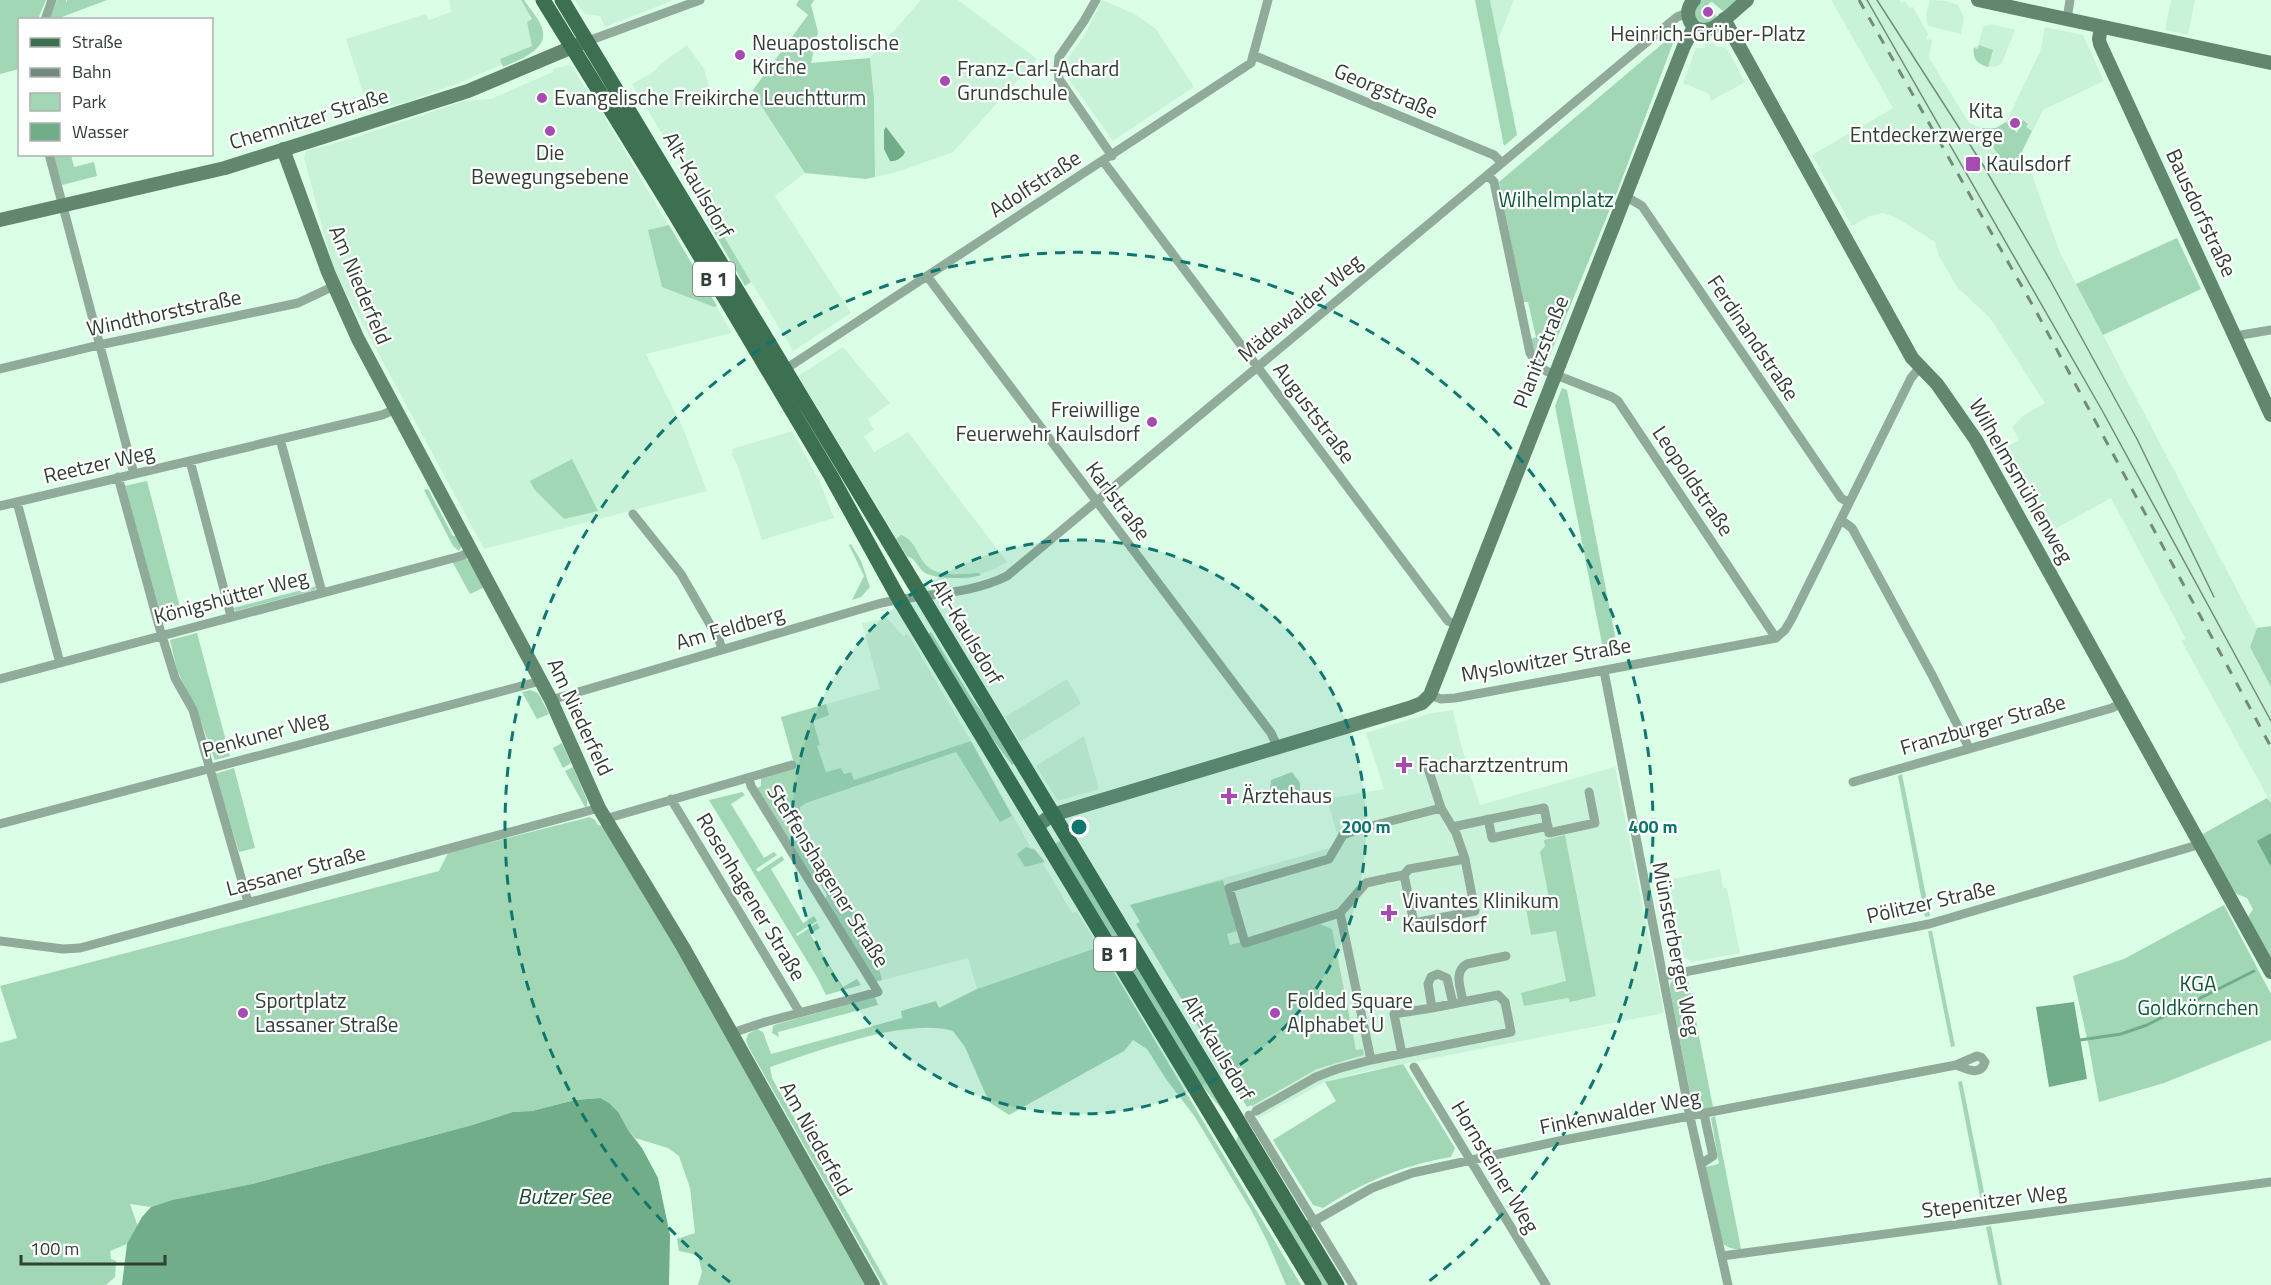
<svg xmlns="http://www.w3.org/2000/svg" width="2271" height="1285" viewBox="0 0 2271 1285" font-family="'Titillium Web',sans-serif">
<rect width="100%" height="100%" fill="#dbfee7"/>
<path fill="#c9f3d8" d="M 449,0 L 521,0 L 533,19 L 527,23 L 535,47 L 526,54 L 459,83 L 407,102 L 369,111 L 346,39 L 426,14 L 429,20 L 451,12 Z
M 575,0 L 674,0 L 605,27 L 600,16 L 584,14 Z
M 921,0 L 958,0 L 1037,59 L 953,152 L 897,172 L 875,177 L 874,98 L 870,58 Z
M 1102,0 L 1135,14 L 1156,29 L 1194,87 L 1113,141 L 1066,75 L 1066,61 L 1084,36 Z
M 1490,0 L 1514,0 L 1498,40 Z
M 1831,0 L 1900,0 L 1901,3 L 1905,1 L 1910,8 L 1913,7 L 1928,34 L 1926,39 L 1932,40 L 1929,58 L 1969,123 L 1982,128 L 1996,128 L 2006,122 L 2040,52 L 2045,27 L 2083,35 L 2104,81 L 2043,110 L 2023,150 L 2060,253 L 2257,628 L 2250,647 L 2271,687 L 2271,803 L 2181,640 L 2186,639 L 2111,498 L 2042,536 L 1996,453 L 2019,440 L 2012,427 L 2024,415 L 2045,403 L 1990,318 L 1957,287 L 1938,254 L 1935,242 L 1897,218 L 1883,213 L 1868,217 L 1852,226 L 1812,155 L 1893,108 Z
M 1930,0 L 1947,1 L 1958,5 L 1964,17 L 1961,34 L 1928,26 L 1926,15 Z
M 2171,0 L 2195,0 L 2188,35 L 2165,30 Z
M 1991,24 L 2015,30 L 2002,63 L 1998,66 L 1988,67 L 1978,63 L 1973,50 L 1974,46 L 1978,46 L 1983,27 Z
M 1715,43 L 1716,47 L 1726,47 L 1745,82 L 1711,101 L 1709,94 L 1683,83 L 1696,48 L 1705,48 L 1705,44 Z
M 687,45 L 704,69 L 715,105 L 728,98 L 731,102 L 741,104 L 754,95 L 805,173 L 775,196 L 851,313 L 793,351 L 632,84 L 655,71 L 660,64 Z
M 569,65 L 572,66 L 585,88 L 588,89 L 732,333 L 646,354 L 682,426 L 707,491 L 484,549 L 334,271 L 304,158 L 306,151 L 353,138 L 464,101 L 491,99 L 553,72 L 553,69 Z
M 843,347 L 890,403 L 868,419 L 874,430 L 864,436 L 874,452 L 908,432 L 1007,562 L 996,568 L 967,579 L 929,575 L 923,572 L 913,558 L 909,559 L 798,376 Z
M 792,431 L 820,482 L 834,518 L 762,540 L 737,464 L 731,454 L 733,453 L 732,449 Z
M 887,618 L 903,636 L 908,634 L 971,741 L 1031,848 L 1034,848 L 1072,913 L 1077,912 L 1099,947 L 977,989 L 968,958 L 879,981 L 761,787 L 816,771 L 793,759 L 781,717 L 880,689 L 862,623 Z
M 1067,679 L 1081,704 L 1020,742 L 1005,717 Z
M 1453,710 L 1460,742 L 1480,805 L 1615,767 L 1664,1013 L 1363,1072 L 1325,1082 L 1259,1118 L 1130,905 L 1340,845 L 1327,799 L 1384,789 L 1366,733 L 1427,714 Z
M 1084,736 L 1099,789 L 1058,801 L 1036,766 Z
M 1720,869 L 1723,888 L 1727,888 L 1740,953 L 1692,962 L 1684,957 L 1669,880 Z"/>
<path fill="#a1d7b5" d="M 0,0 L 46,0 L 38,19 L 20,20 L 19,69 L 0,74 Z
M 57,0 L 66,0 L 66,3 L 67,0 L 107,0 L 62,17 L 61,19 L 50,19 Z
M 521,0 L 524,0 C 530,9 542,22 543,32 C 546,51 516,61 503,67 L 500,59 L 532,46 L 527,22 L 532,19 Z
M 799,0 L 814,0 L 811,5 L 818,32 L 811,63 L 870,58 L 874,98 L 875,177 L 866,179 L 805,173 L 754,95 L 753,90 L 808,15 L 796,5 Z
M 1475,0 L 1490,0 L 1517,135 L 1504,146 Z
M 1702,0 L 1737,0 L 1723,11 L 1712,2 L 1709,3 L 1708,6 L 1717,17 L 1708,23 L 1702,23 L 1694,17 L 1694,7 Z
M 1668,39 L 1673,43 L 1619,187 L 1546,365 L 1541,364 L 1534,354 L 1531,339 L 1536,337 L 1528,302 L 1523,302 L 1499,182 Z
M 1979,45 L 1993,50 L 1988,67 C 1978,64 1972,59 1974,48 L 1978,49 Z
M 2023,120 L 2028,124 L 2026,127 L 2032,131 L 2010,175 L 1982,128 L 1996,128 L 2006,122 L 2017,133 Z
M 53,155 L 71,155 L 74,167 L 94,162 L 97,176 L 62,185 Z
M 710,213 L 751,282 L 745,286 L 707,220 Z
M 669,225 L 717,306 L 714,307 L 662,287 L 648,230 Z
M 2177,238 L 2201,289 L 2103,335 L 2076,284 Z
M 1562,388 L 1567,390 L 1619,656 L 1605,659 L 1555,406 Z
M 572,459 L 598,511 L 564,519 L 534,489 L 530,481 Z
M 147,481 L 183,619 L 162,624 L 124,486 Z
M 428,489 L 453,536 L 457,536 L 462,545 L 459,551 L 453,546 L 424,490 Z
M 901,535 C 916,540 917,557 928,567 C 940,577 964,574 979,573 L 981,575 C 970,579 934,580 924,572 C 917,567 916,559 907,556 L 896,539 Z
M 851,544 L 861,561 L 870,587 L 861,597 L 852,600 L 864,576 L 849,545 Z
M 465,558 L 471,562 L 485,587 L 470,594 L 452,561 Z
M 317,586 L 315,590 L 236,611 L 233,608 Z
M 2271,626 L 2271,687 L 2250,647 L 2257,628 Z
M 931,632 L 972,699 L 994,728 L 1015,763 L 1012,765 L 986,730 L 928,634 Z
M 197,633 L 230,756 L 215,760 L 198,714 L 177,670 L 170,640 Z
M 530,690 L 538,693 L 549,714 L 537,719 L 522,692 Z
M 826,704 L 829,715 L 813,721 L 820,745 L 817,746 L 826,772 L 841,768 L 844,774 L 851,772 L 854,780 L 971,741 L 1012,816 L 1000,822 L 956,752 L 806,803 L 800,807 L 800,824 L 872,942 L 882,980 L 875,982 L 825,899 L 827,895 L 818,880 L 813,879 L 757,788 L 761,786 L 761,776 L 795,767 L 781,717 Z
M 562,743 L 571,763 L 563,768 L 553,748 Z
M 573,767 L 587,800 L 587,807 L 585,807 L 565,771 Z
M 234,768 L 255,848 L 239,852 L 215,774 Z
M 1292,772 L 1300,783 L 1300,795 L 1281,802 L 1276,800 L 1270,789 L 1271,780 Z
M 1902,774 L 1930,916 L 1925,917 L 1898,776 Z
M 742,792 L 745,795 L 731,804 L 764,858 L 774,852 L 777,855 L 756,869 L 758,872 L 782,856 L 784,860 L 771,869 L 803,923 L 814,916 L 817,921 L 796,934 L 797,936 L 817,923 L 820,928 L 810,934 L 843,987 L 857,979 L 861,985 L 826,995 L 817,977 L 709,800 Z
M 2267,798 L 2271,803 L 2271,833 L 2258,841 L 2271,867 L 2271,962 L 2248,917 L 2253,909 L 2247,898 L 2234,893 L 2201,835 Z
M 590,817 L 595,820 L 598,825 L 603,826 L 667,930 L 866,1285 L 698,1285 L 702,1272 L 698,1255 L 679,1251 L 677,1239 L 695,1233 L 690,1188 L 679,1156 L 668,1148 L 635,1138 L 599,1098 L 575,1100 L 532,1111 L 513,1112 L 469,1126 L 252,1184 L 172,1200 L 151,1207 L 130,1204 L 138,1227 L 127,1244 L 110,1251 L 111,1259 L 116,1261 L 115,1277 L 106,1285 L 0,1285 L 0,1043 L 17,1038 L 0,986 L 439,871 L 448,853 Z
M 1565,835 L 1596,996 L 1570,1002 L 1568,998 L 1524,1006 L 1521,993 L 1566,981 L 1556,931 L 1531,935 L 1526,908 L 1550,903 L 1540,852 L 1545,846 L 1544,840 Z
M 1061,840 L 1229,1118 L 1198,1081 L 1055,844 Z
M 1026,847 L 1035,850 L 1045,862 L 1025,867 L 1017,854 Z
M 1223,880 L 1237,931 L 1227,934 L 1230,945 L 1241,942 L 1242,946 L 1320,924 L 1332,929 L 1356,1050 L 1363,1049 L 1364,1055 L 1317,1069 L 1252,1106 L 1251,1105 L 1247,1107 L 1136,924 L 1140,922 L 1130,905 Z
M 2224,905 L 2271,994 L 2271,1040 L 2164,1083 L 2099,1102 L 2089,1047 L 2073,976 L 2124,959 Z
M 1928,931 L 1932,931 L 1955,1046 L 1951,1047 Z
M 1099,947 L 1301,1285 L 1286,1285 L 1268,1243 L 1251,1210 L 1195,1117 L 1166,1079 L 1147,1049 L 1133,1040 L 1124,1051 L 1009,1115 L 989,1102 L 965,1047 L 953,1031 C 907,1017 815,1052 770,1067 L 772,1078 L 888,1285 L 883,1285 L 749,1048 L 746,1040 L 748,1034 L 757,1029 L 763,1032 L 771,1054 L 902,1018 L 901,1011 L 936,1001 L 939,1008 L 977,989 Z
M 1687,975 L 1713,1107 C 1704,1109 1697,1112 1692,1103 L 1670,989 L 1670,984 L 1674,978 Z
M 875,997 L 878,1005 L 778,1032 L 779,1037 L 772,1033 L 773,1026 L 777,1024 Z
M 1403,1064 L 1455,1148 L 1451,1157 C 1406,1164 1361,1183 1323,1208 L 1313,1205 L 1273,1140 L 1336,1101 L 1325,1082 Z
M 1962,1081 L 1988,1212 L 1983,1212 L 1958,1082 Z
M 1715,1116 L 1741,1249 C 1734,1250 1729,1248 1723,1244 L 1705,1167 L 1719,1164 L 1711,1118 Z
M 1239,1134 L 1331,1285 L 1320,1285 L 1235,1143 Z
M 1991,1226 L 2002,1285 L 1998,1285 L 1986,1227 Z"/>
<path fill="#70ad88" d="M 886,127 L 905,152 C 903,158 895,162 890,161 L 884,149 L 884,130 Z
M 2271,833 L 2271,867 L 2257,841 Z
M 2074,1002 L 2087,1079 L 2049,1087 L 2036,1007 Z
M 600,1098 L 609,1103 L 618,1112 L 628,1130 L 642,1148 L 658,1178 L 670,1235 L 669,1285 L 122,1285 L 127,1244 L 142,1217 L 151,1207 L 172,1200 L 252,1184 L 469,1126 L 513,1112 L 532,1111 L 575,1100 Z"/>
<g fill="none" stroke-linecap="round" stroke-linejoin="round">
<path stroke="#70ad88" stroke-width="3" d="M 2080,1040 L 2121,1034 L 2147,1025 L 2254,971"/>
<path stroke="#91ab9a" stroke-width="9" d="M 1096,0 L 1084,21 L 1059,57 L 1058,69 L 1059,79 L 1112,156
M 2067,19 L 2070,0
M 45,20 L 52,0
M 588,41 L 700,0
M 1253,55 L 1494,155 L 1502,163
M 49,154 L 134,474
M 1103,161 L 1448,621 L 1456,624
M 1488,175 L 1494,182 L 1530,353 L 1537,364 L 1546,371 L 1612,397 L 1618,401 L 1776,638
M 1625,196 L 1642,206 L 1841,498 L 1849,503
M 927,276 L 1271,733 L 1278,748
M 2235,336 L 2271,330
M 0,369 L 99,345 L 298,303 L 334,286
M 784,370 L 1251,63 L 1268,0
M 280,439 L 322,592
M 190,461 L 231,616
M 118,477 L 159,626 L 175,678 L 193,710 L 248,902
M 17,502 L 60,663
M 0,506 L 382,415 L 396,409
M 633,514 L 681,574 L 719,640 L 722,649
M 1841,520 L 1852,528 L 1932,675 L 1969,748
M 1604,671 L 1690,1117 L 1728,1285
M 0,679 L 461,556 L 472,551
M 1430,695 L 1441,699 L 1455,698 L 1776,638 L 1785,630 L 1791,620 L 1911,378 L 1921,366
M 551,700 L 878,604 C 921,593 967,596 1007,576 L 1654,36 L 1677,17 L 1687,13
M 1425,759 L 1441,808 L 1456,833 L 1464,856 L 1465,859 L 1475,911 L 1414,923 L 1404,875 L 1409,869 L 1465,859
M 1853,782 L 2112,708 L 2123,702
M 671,799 L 800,1013
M 605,819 L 792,765
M 1488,819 L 1492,838 L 1548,826
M 0,824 L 533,683 L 540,679
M 1452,827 L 1544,808 L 1549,833 L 1595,823 L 1589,792
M 1388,878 L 1404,875
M 1340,913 L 1366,883 L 1384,879
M 0,941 L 63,949 L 80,948 L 599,808
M 1664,976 L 1929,924 L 2201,844
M 1463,1002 C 1461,988 1453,972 1467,964 L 1506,956
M 732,1033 L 765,1022 L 878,992 L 751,786 L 749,778
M 1402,1054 L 1394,1014 L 1432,1008
M 1371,1060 L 1340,913 L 1245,943 L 1229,888 L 1329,859 L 1343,835 L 1356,830 L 1441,808
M 1414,1067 L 1546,1285
M 1256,1111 L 1316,1077 L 1337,1069 L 1371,1060 L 1511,1032 L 1505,1002 L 1498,995 L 1432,1008 L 1428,984 L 1431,977 L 1438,974 L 1447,978 L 1453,1004
M 1249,1115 L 1353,1285
M 1701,1164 L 1713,1156 L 1704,1114
M 1302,1228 L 1372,1188 L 1412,1173 L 1559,1141 L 1956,1065 C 1967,1069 1980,1077 1985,1062 L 1981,1057 L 1977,1056 L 1956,1065
M 1722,1256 L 2271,1182"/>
<path stroke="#61886f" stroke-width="14" d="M 1694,0 C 1681,12 1691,35 1710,29 C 1721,25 1737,8 1747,0
M 1978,0 L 2271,63
M 1724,19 L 1912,358 L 1937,384 L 1976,440 L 2271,972
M 2101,27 L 2099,39 L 2100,44 L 2271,415
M 283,149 L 328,272 L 358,339 L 551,700 L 599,808 L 683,947 L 873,1285
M 0,220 L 225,168 L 468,91 L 582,43
M 1037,826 L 1052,815 L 1409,708 L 1422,703 L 1430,695 L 1684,46 L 1694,27"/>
<path stroke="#3d6f51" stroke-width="15" d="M 543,0 L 672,209 L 831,476 L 899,599 L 1314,1285
M 562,0 L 1337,1285"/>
<path stroke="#748a7c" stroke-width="1.5" d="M 1867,0 L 2103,412 L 2271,721
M 1877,0 L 1983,165 L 2050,280 L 2137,439 L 2214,597"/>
<path stroke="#748a7c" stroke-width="3" stroke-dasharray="10 10" stroke-linecap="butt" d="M 1859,0 L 2037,313 L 2271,747"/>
</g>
<circle cx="1079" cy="827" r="287" fill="#0f766e" fill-opacity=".12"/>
<g fill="none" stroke="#0f766e" stroke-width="3" stroke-dasharray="10 8">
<circle cx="1079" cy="827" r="287"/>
<path d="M730 1282A574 574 0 1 1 1428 1282"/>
</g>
<g fill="#a74ab4" stroke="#fff" stroke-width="2">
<circle cx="1708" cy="12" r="6"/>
<circle cx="740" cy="55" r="6"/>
<circle cx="945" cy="81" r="6"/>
<circle cx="542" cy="98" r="6"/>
<circle cx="2015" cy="123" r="6"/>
<circle cx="550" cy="131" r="6"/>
<rect x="1965" y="156" width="16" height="16" rx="3"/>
<circle cx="1152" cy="422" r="6"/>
<path d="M1401 756h6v6h6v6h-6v6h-6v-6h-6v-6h6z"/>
<path d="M1226 787h6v6h6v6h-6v6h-6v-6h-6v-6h6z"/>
<path d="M1386 904h6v6h6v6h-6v6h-6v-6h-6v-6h6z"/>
<circle cx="243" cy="1013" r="6"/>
<circle cx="1275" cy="1013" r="6"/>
</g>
<g text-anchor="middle" stroke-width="4.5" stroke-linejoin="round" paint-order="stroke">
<g fill="#fff" stroke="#6f7972" stroke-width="1.5">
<rect x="693" y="262" width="42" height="34" rx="4.5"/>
<rect x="1094" y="937" width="42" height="34" rx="4.5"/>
</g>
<g font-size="20" font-weight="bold" fill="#313f36">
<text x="714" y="286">B 1</text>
<text x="1115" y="961">B 1</text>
</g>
<g font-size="21" fill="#313f36" stroke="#fff" text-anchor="start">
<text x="1708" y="41" text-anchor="middle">Heinrich-Grüber-Platz</text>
<text x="752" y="50">Neuapostolische<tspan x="752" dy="24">Kirche</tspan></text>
<text x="957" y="76">Franz-Carl-Achard<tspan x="957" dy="24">Grundschule</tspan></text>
<text x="554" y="105">Evangelische Freikirche Leuchtturm</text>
<text x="2003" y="118" text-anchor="end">Kita<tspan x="2003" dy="24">Entdeckerzwerge</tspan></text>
<text x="550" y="160" text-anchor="middle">Die<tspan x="550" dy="24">Bewegungsebene</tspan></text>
<text x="1986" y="171">Kaulsdorf</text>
<text x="1140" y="417" text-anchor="end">Freiwillige<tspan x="1140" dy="24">Feuerwehr Kaulsdorf</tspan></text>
<text x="1418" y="772">Facharztzentrum</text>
<text x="1242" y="803">Ärztehaus</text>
<text x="1402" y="908">Vivantes Klinikum<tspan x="1402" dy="24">Kaulsdorf</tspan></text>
<text x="255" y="1008">Sportplatz<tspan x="255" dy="24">Lassaner Straße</tspan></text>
<text x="1287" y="1008">Folded Square<tspan x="1287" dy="24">Alphabet U</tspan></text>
</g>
<g font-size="21" fill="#313f36" stroke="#fff">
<text transform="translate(1386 91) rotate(23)" y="7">Georgstraße</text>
<text transform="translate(309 119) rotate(-17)" y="7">Chemnitzer Straße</text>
<text transform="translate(1035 184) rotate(-33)" y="7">Adolfstraße</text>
<text transform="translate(698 185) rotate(60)" y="7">Alt-Kaulsdorf</text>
<text transform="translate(2201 213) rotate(65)" y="7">Bausdorfstraße</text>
<text transform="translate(360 285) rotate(67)" y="7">Am Niederfeld</text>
<text transform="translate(1300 308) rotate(-40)" y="7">Mädewalder Weg</text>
<text transform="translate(164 313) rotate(-12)" y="7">Windthorststraße</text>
<text transform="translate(1753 338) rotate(56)" y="7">Ferdinandstraße</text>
<text transform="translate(1541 352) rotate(-69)" y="7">Planitzstraße</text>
<text transform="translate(1314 413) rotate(53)" y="7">Auguststraße</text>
<text transform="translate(99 464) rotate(-13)" y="7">Reetzer Weg</text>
<text transform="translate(1693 481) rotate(56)" y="7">Leopoldstraße</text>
<text transform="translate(2021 481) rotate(60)" y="7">Wilhelmsmühlenweg</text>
<text transform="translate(1118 501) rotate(53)" y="7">Karlstraße</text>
<text transform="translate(231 597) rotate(-15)" y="7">Königshütter Weg</text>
<text transform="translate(730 628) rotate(-16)" y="7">Am Feldberg</text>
<text transform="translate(967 632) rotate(59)" y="7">Alt-Kaulsdorf</text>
<text transform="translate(1546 660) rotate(-10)" y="7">Myslowitzer Straße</text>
<text transform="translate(580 717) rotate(65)" y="7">Am Niederfeld</text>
<text transform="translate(1983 725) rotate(-16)" y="7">Franzburger Straße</text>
<text transform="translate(265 734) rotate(-15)" y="7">Penkuner Weg</text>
<text transform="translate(296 871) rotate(-15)" y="7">Lassaner Straße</text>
<text transform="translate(828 876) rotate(58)" y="7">Steffenshagener Straße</text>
<text transform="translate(751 897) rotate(59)" y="7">Rosenhagener Straße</text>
<text transform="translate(1931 902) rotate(-13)" y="7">Pölitzer Straße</text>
<text transform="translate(1676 949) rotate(79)" y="7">Münsterberger Weg</text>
<text transform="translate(1218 1048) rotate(59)" y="7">Alt-Kaulsdorf</text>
<text transform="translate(1620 1112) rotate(-11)" y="7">Finkenwalder Weg</text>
<text transform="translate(816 1139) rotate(61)" y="7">Am Niederfeld</text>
<text transform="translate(1495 1167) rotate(59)" y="7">Hornsteiner Weg</text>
<text transform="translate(1994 1201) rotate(-8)" y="7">Stepenitzer Weg</text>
</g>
<g font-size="21" fill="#0f5936" stroke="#fff">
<text x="1556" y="207">Wilhelmplatz</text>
<text x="2198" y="991">KGA<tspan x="2198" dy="24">Goldkörnchen</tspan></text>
</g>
<g font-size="22" font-style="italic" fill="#19492f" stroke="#fff">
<text x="564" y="1204">Butzer See</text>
</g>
</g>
<circle cx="1079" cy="827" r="9" fill="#0f766e" stroke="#fff" stroke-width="3"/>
<g font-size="18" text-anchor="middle" font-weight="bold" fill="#0f766e" stroke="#fff" stroke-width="4.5" stroke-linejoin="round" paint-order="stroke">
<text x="1366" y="833">200 m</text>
<text x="1653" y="833">400 m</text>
</g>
<rect x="18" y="18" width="195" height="138" fill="#ffffff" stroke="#adb2af" stroke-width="1.5"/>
<rect x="30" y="38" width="30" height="9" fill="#3d6f51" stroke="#adb2af" stroke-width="1.5"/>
<text x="72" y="48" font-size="18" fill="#313f36">Straße</text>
<rect x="30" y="68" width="30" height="9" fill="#748a7c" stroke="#adb2af" stroke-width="1.5"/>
<text x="72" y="78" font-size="18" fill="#313f36">Bahn</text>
<rect x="30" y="93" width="30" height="18" fill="#a1d7b5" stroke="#adb2af" stroke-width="1.5"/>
<text x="72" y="108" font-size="18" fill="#313f36">Park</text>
<rect x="30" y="123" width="30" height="18" fill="#70ad88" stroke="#adb2af" stroke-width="1.5"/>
<text x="72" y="138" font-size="18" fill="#313f36">Wasser</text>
<path d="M21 1255v9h144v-9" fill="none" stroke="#313f36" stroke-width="3"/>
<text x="30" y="1255" font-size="18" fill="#313f36" stroke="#ffffff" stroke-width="4.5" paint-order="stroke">100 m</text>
</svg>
